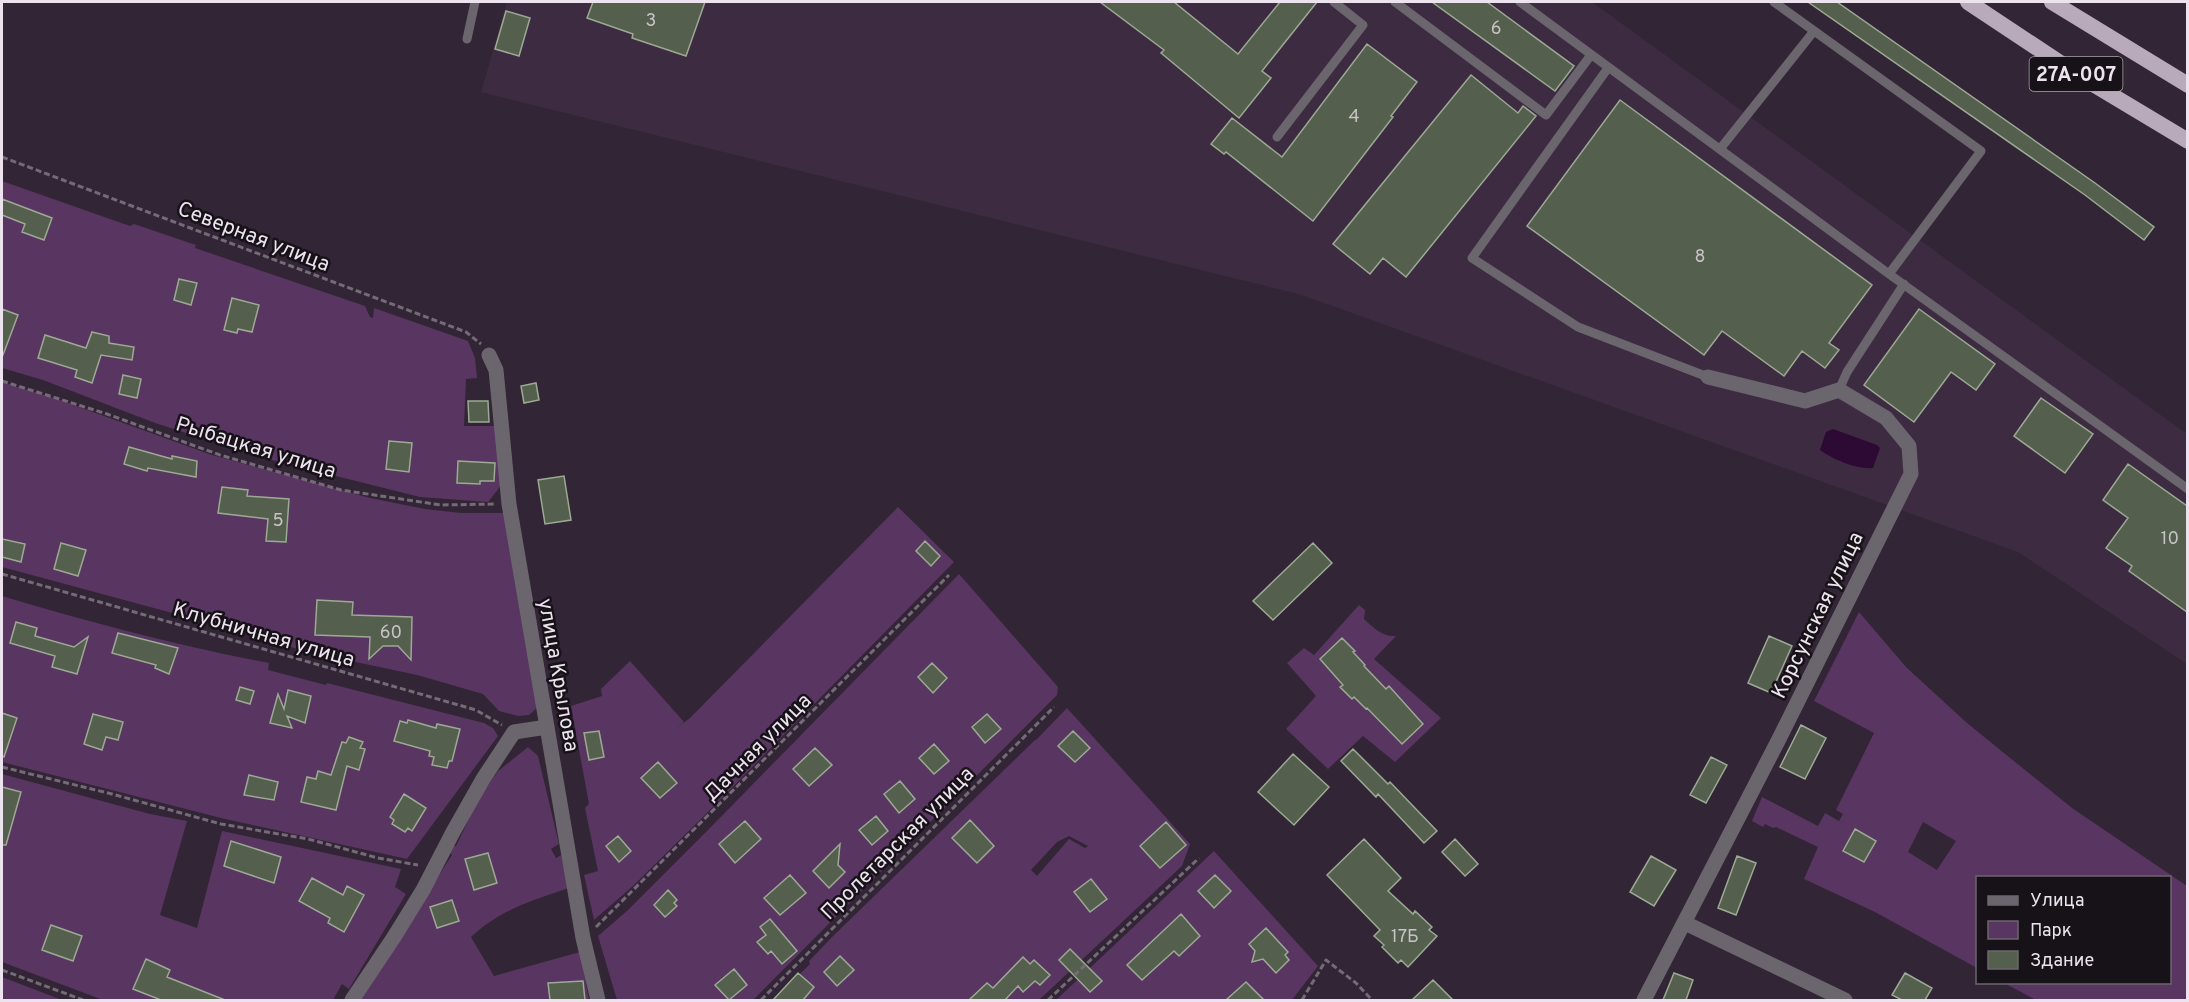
<svg xmlns="http://www.w3.org/2000/svg" width="2189" height="1002" viewBox="0 0 2189 1002" font-family="Overpass,sans-serif">
<rect width="100%" height="100%" fill="#322535"/>
<path fill="#3d2c41" d="M 507,2 L 1592,2 L 2187,434 L 2187,664 L 2018,552 L 1302,295 L 481,92 Z"/>
<path fill="#593561" fill-rule="evenodd" d="M 2,181 L 130,226 L 134,224 L 196,245 L 195,248 L 365,306 L 370,317 L 373,318 L 374,308 L 468,341 L 475,358 L 477,378 L 466,379 L 464,426 L 495,426 L 503,483 L 488,502 L 420,497 L 260,457 L 155,423 L 43,380 L 2,368 Z
M 2,382 L 57,399 L 212,455 L 370,498 L 425,509 L 461,513 L 510,513 L 538,707 L 529,715 L 518,716 L 499,711 L 483,694 L 417,675 L 304,651 L 250,634 L 2,567 Z
M 898,507 L 954,562 L 706,814 L 634,885 L 594,920 L 584,875 L 598,871 L 585,808 L 589,804 L 571,706 L 602,696 L 601,689 L 630,661 L 684,722 L 677,728 L 690,718 Z
M 959,574 L 1058,687 L 1057,695 L 753,1000 L 617,1000 L 598,936 L 628,910 L 702,836 Z
M 2,596 C 89,622 179,646 269,663 L 268,670 L 326,685 L 327,683 L 484,723 L 493,728 L 498,736 L 407,859 L 225,819 L 2,762 Z
M 1359,605 L 1365,610 L 1364,619 C 1373,627 1382,637 1396,636 L 1374,659 L 1441,718 L 1395,762 L 1363,736 L 1328,769 L 1286,729 L 1316,696 L 1287,663 L 1304,648 L 1314,655 Z
M 1859,612 L 1906,667 L 1967,723 L 2072,808 L 2187,886 L 2187,1000 L 2036,1000 L 2004,983 L 2170,982 L 2170,878 L 1978,878 L 1977,968 L 1875,912 L 1804,879 L 1818,847 L 1776,827 L 1773,828 L 1765,824 L 1763,827 L 1752,821 L 1762,797 L 1818,826 L 1825,813 L 1839,821 L 1843,814 L 1836,810 L 1874,733 L 1814,701 ZM 1923,822 L 1956,841 L 1937,870 L 1908,852 Z
M 1067,708 L 1190,844 L 1182,866 L 1039,1000 L 773,1000 L 810,964 L 809,961 L 832,937 L 1035,740 L 1036,740 ZM 1069,836 L 1088,846 L 1085,848 L 1069,839 L 1037,876 L 1031,870 L 1057,842 Z
M 528,747 L 538,756 L 559,844 L 551,849 L 556,858 L 561,855 L 569,888 C 531,901 501,909 471,937 L 494,976 L 580,952 L 589,1000 L 360,1000 L 450,858 L 452,855 L 450,852 L 454,846 L 456,846 L 480,796 L 498,771 Z
M 2,774 L 150,814 L 187,821 L 160,915 L 197,928 L 222,831 L 401,869 L 395,887 L 406,894 L 349,989 L 342,984 L 333,1000 L 103,1000 L 2,962 Z
M 1214,851 L 1318,966 L 1292,1000 L 1056,1000 Z
M 2,977 L 62,1000 L 2,1000 Z"/>
<path fill="#2d0a34" d="M 1833,429 L 1877,445 L 1880,448 L 1873,468 C 1858,470 1832,459 1820,450 L 1826,432 Z"/>
<path fill="#54604d" stroke="#9ca994" stroke-width="1.5" d="M 593,2 L 705,2 L 686,56 L 632,38 L 633,34 L 587,18 Z
M 1100,2 L 1174,2 L 1238,54 L 1280,2 L 1317,2 L 1262,71 L 1271,78 L 1239,118 L 1161,53 L 1164,50 Z
M 1432,2 L 1487,2 L 1574,66 L 1555,91 Z
M 1808,2 L 1837,2 L 2095,183 L 2154,227 L 2144,240 L 2085,195 Z
M 506,11 L 530,18 L 519,56 L 495,49 Z
M 1367,44 L 1417,82 L 1391,116 L 1393,117 L 1313,221 L 1226,152 L 1224,154 L 1211,144 L 1232,118 L 1282,157 Z
M 1471,75 L 1518,113 L 1523,106 L 1536,116 L 1406,277 L 1383,258 L 1370,274 L 1333,244 Z
M 1620,100 L 1872,285 L 1829,343 L 1839,350 L 1825,368 L 1802,351 L 1784,376 L 1722,331 L 1704,355 L 1527,226 Z
M 2,199 L 52,218 L 44,240 L 22,232 L 25,224 L 2,215 Z
M 179,279 L 197,283 L 191,305 L 174,300 Z
M 232,298 L 259,305 L 252,332 L 238,329 L 237,333 L 224,330 Z
M 2,309 L 18,315 L 3,355 L 2,355 Z
M 1919,309 L 1995,364 L 1976,390 L 1951,372 L 1914,422 L 1864,385 Z
M 92,332 L 109,336 L 109,343 L 134,347 L 132,360 L 101,355 L 92,383 L 75,377 L 77,370 L 38,358 L 45,335 L 86,348 Z
M 123,375 L 141,379 L 137,398 L 119,394 Z
M 536,383 L 539,400 L 524,403 L 521,386 Z
M 2041,398 L 2093,434 L 2065,473 L 2014,436 Z
M 468,401 L 488,401 L 489,422 L 469,422 Z
M 389,441 L 412,443 L 409,472 L 386,469 Z
M 129,447 L 172,459 L 172,456 L 197,461 L 196,477 L 148,468 L 147,471 L 124,464 Z
M 458,461 L 495,463 L 494,481 L 480,481 L 480,484 L 457,483 Z
M 2128,464 L 2187,506 L 2187,612 L 2129,571 L 2132,566 L 2106,548 L 2128,518 L 2103,500 Z
M 564,476 L 571,520 L 545,524 L 538,480 Z
M 222,487 L 248,490 L 247,496 L 289,499 L 286,542 L 266,541 L 268,519 L 218,513 Z
M 2,539 L 25,544 L 21,562 L 2,557 Z
M 925,541 L 940,556 L 931,566 L 916,551 Z
M 61,543 L 86,550 L 78,576 L 54,569 Z
M 1313,543 L 1332,563 L 1273,620 L 1253,601 Z
M 317,600 L 353,602 L 352,615 L 412,617 L 411,660 L 398,646 L 383,646 L 369,659 L 370,637 L 315,635 Z
M 16,622 L 37,628 L 35,636 L 74,647 L 88,637 L 77,674 L 52,667 L 55,656 L 10,643 Z
M 118,633 L 178,648 L 169,674 L 155,668 L 156,665 L 112,653 Z
M 1769,636 L 1792,646 L 1771,693 L 1748,683 Z
M 1342,638 L 1355,651 L 1353,652 L 1365,665 L 1364,666 L 1386,689 L 1389,686 L 1423,724 L 1402,744 L 1367,708 L 1366,709 L 1354,697 L 1352,699 L 1340,687 L 1343,685 L 1320,659 Z
M 932,663 L 947,678 L 933,693 L 918,677 Z
M 240,687 L 254,691 L 250,704 L 236,700 Z
M 288,690 L 311,696 L 305,723 L 287,716 L 292,728 L 270,723 L 278,694 L 284,709 Z
M 2,713 L 17,718 L 4,757 L 2,756 Z
M 93,714 L 123,722 L 118,740 L 106,737 L 102,750 L 84,744 Z
M 987,714 L 1001,729 L 985,743 L 972,727 Z
M 408,720 L 436,728 L 437,724 L 460,729 L 452,761 L 449,761 L 447,768 L 432,765 L 434,757 L 429,756 L 430,751 L 394,741 L 400,721 L 407,723 Z
M 1801,725 L 1826,738 L 1805,779 L 1780,767 Z
M 599,731 L 604,757 L 589,760 L 584,733 Z
M 1073,731 L 1090,748 L 1075,762 L 1058,746 Z
M 349,737 L 363,742 L 360,748 L 365,749 L 359,770 L 347,766 L 336,810 L 301,802 L 307,777 L 316,779 L 318,771 L 331,775 L 342,742 L 346,743 Z
M 934,744 L 949,761 L 934,774 L 919,758 Z
M 815,748 L 832,765 L 809,786 L 793,769 Z
M 1353,749 L 1388,784 L 1390,782 L 1437,831 L 1424,843 L 1378,794 L 1376,797 L 1341,761 Z
M 1293,754 L 1329,787 L 1294,825 L 1258,792 Z
M 1711,757 L 1727,765 L 1706,803 L 1690,795 Z
M 658,762 L 677,783 L 660,798 L 641,778 Z
M 249,775 L 278,782 L 274,800 L 244,795 Z
M 900,781 L 915,799 L 899,813 L 884,794 Z
M 2,787 L 21,792 L 6,845 L 2,845 Z
M 404,794 L 426,808 L 412,831 L 408,828 L 405,832 L 392,824 L 394,820 L 390,817 Z
M 876,816 L 888,831 L 872,845 L 859,830 Z
M 970,820 L 994,846 L 977,863 L 952,838 Z
M 745,821 L 761,839 L 735,863 L 719,844 Z
M 1166,822 L 1186,845 L 1160,868 L 1140,846 Z
M 1855,829 L 1876,841 L 1864,862 L 1843,851 Z
M 618,836 L 631,851 L 619,862 L 606,846 Z
M 1364,839 L 1401,878 L 1388,891 L 1413,914 L 1415,911 L 1432,927 L 1429,930 L 1437,936 L 1408,967 L 1401,960 L 1398,963 L 1382,947 L 1384,945 L 1374,936 L 1380,930 L 1327,875 Z
M 1455,839 L 1478,864 L 1465,876 L 1442,852 Z
M 231,841 L 281,857 L 274,883 L 224,866 Z
M 840,844 L 838,865 L 845,872 L 829,888 L 813,871 Z
M 488,853 L 497,883 L 474,890 L 465,859 Z
M 1651,856 L 1676,870 L 1654,906 L 1630,892 Z
M 1737,856 L 1756,863 L 1736,915 L 1718,908 Z
M 790,875 L 806,893 L 780,915 L 764,898 Z
M 1215,875 L 1231,891 L 1214,908 L 1198,891 Z
M 312,878 L 343,895 L 347,886 L 364,895 L 344,932 L 328,923 L 330,918 L 299,901 Z
M 1091,879 L 1107,899 L 1090,912 L 1074,892 Z
M 668,890 L 677,900 L 674,903 L 677,906 L 665,917 L 654,905 Z
M 452,900 L 459,921 L 437,928 L 430,907 Z
M 1181,914 L 1200,936 L 1179,956 L 1174,951 L 1142,980 L 1127,965 Z
M 770,919 L 797,951 L 782,964 L 771,951 L 768,954 L 757,942 L 766,935 L 760,927 Z
M 51,925 L 82,936 L 73,961 L 42,950 Z
M 1266,928 L 1288,952 L 1285,955 L 1289,960 L 1276,973 L 1263,959 L 1252,962 L 1255,951 L 1249,944 Z
M 1070,949 L 1102,981 L 1090,992 L 1059,960 Z
M 840,956 L 854,970 L 837,986 L 824,972 Z
M 1023,957 L 1030,964 L 1034,960 L 1050,975 L 1040,985 L 1035,981 L 1023,992 L 1018,986 L 1005,1000 L 969,1000 L 987,983 L 993,988 Z
M 146,959 L 170,970 L 167,977 L 225,1000 L 161,1000 L 133,989 Z
M 734,969 L 747,985 L 729,1000 L 715,985 Z
M 798,973 L 814,987 L 803,1000 L 773,1000 Z
M 1674,973 L 1693,980 L 1686,1000 L 1663,1000 Z
M 1905,973 L 1932,988 L 1925,1000 L 1902,1000 L 1892,995 Z
M 1433,980 L 1453,1000 L 1412,1000 Z
M 583,981 L 585,1000 L 550,1000 L 548,983 Z
M 1246,982 L 1264,1000 L 1226,1000 Z"/>
<g fill="none" stroke-linecap="round" stroke-linejoin="round">
<path stroke="#756a78" stroke-width="3" stroke-dasharray="6 3" stroke-linecap="butt" d="M 2,157 L 466,332 L 481,344
M 2,381 L 107,414 L 220,455 L 341,490 L 441,505 L 495,504
M 2,574 L 476,710 L 502,725
M 2,767 L 112,794 L 221,824 L 308,839 L 378,858 L 418,865
M 596,927 L 949,575
M 2,970 L 83,1000
M 761,1000 L 1054,707
M 1048,1000 L 1199,858
M 1302,1000 L 1326,960 L 1356,983 L 1372,1000"/>
<path stroke="#6b656d" stroke-width="9" d="M 1395,2 L 1546,115 L 1591,55
M 1520,2 L 1889,274 L 2188,489
M 1774,2 L 1981,151 L 1889,274
M 467,39 L 475,2
M 1608,68 L 1472,258 L 1578,327 L 1708,377
M 1277,137 L 1363,25 L 1334,2
M 1720,149 L 1814,31
M 1839,390 L 1847,372 L 1904,284"/>
<path stroke="#6b656d" stroke-width="15" d="M 489,355 L 496,370 L 509,504 L 583,938 L 598,1000
M 1685,923 L 1845,1000
M 352,1000 L 394,937 L 423,890 L 453,832 L 483,779 L 514,732 L 547,727
M 1644,1000 L 1778,741 L 1911,474 L 1909,446 L 1886,418 L 1839,390 L 1805,401 L 1708,377"/>
<path stroke="#b8a9bb" stroke-width="16" d="M 1968,2 L 2078,75 L 2188,141
M 2052,2 L 2188,85"/>
</g>
<g text-anchor="middle" stroke-width="5" stroke-linejoin="round" paint-order="stroke">
<g font-size="18" fill="#c6c2c6">
<text x="651" y="26">3</text>
<text x="1496" y="34">6</text>
<text x="1354" y="122">4</text>
<text x="1700" y="262">8</text>
<text x="278" y="526">5</text>
<text x="2170" y="544">10</text>
<text x="391" y="638">60</text>
<text x="1405" y="942">17Б</text>
</g>
<rect fill="#171118" stroke="#aca4ae" stroke-width="1.5" x="2029.5" y="57" width="93" height="34" rx="4.5"/>
<g font-size="20" font-weight="bold" fill="#ece3ee">
<text x="2076" y="81">27А-007</text>
</g>
<g font-size="21" fill="#ece3ee" stroke="#171118">
<text transform="translate(254 236) rotate(21)" y="7">Северная улица</text>
<text transform="translate(256 447) rotate(17)" y="7">Рыбацкая улица</text>
<text transform="translate(1817 615) rotate(-64)" y="7">Корсунская улица</text>
<text transform="translate(264 634) rotate(16)" y="7">Клубничная улица</text>
<text transform="translate(559 675) rotate(80)" y="7">улица Крылова</text>
<text transform="translate(757 747) rotate(-45)" y="7">Дачная улица</text>
<text transform="translate(897 843) rotate(-45)" y="7">Пролетарская улица</text>
</g>
</g>
<rect width="2189" height="1002" fill="none" stroke="#ece3ee" stroke-width="6"/>
<rect x="1976" y="876" width="195" height="108" fill="#171118" stroke="#6c656e" stroke-width="1.5"/>
<rect x="1988" y="896" width="30" height="9" fill="#6b656d" stroke="#6c656e" stroke-width="1.5"/>
<text x="2030" y="906" font-size="18" fill="#ece3ee">Улица</text>
<rect x="1988" y="921" width="30" height="18" fill="#593561" stroke="#6c656e" stroke-width="1.5"/>
<text x="2030" y="936" font-size="18" fill="#ece3ee">Парк</text>
<rect x="1988" y="951" width="30" height="18" fill="#54604d" stroke="#6c656e" stroke-width="1.5"/>
<text x="2030" y="966" font-size="18" fill="#ece3ee">Здание</text>
</svg>
